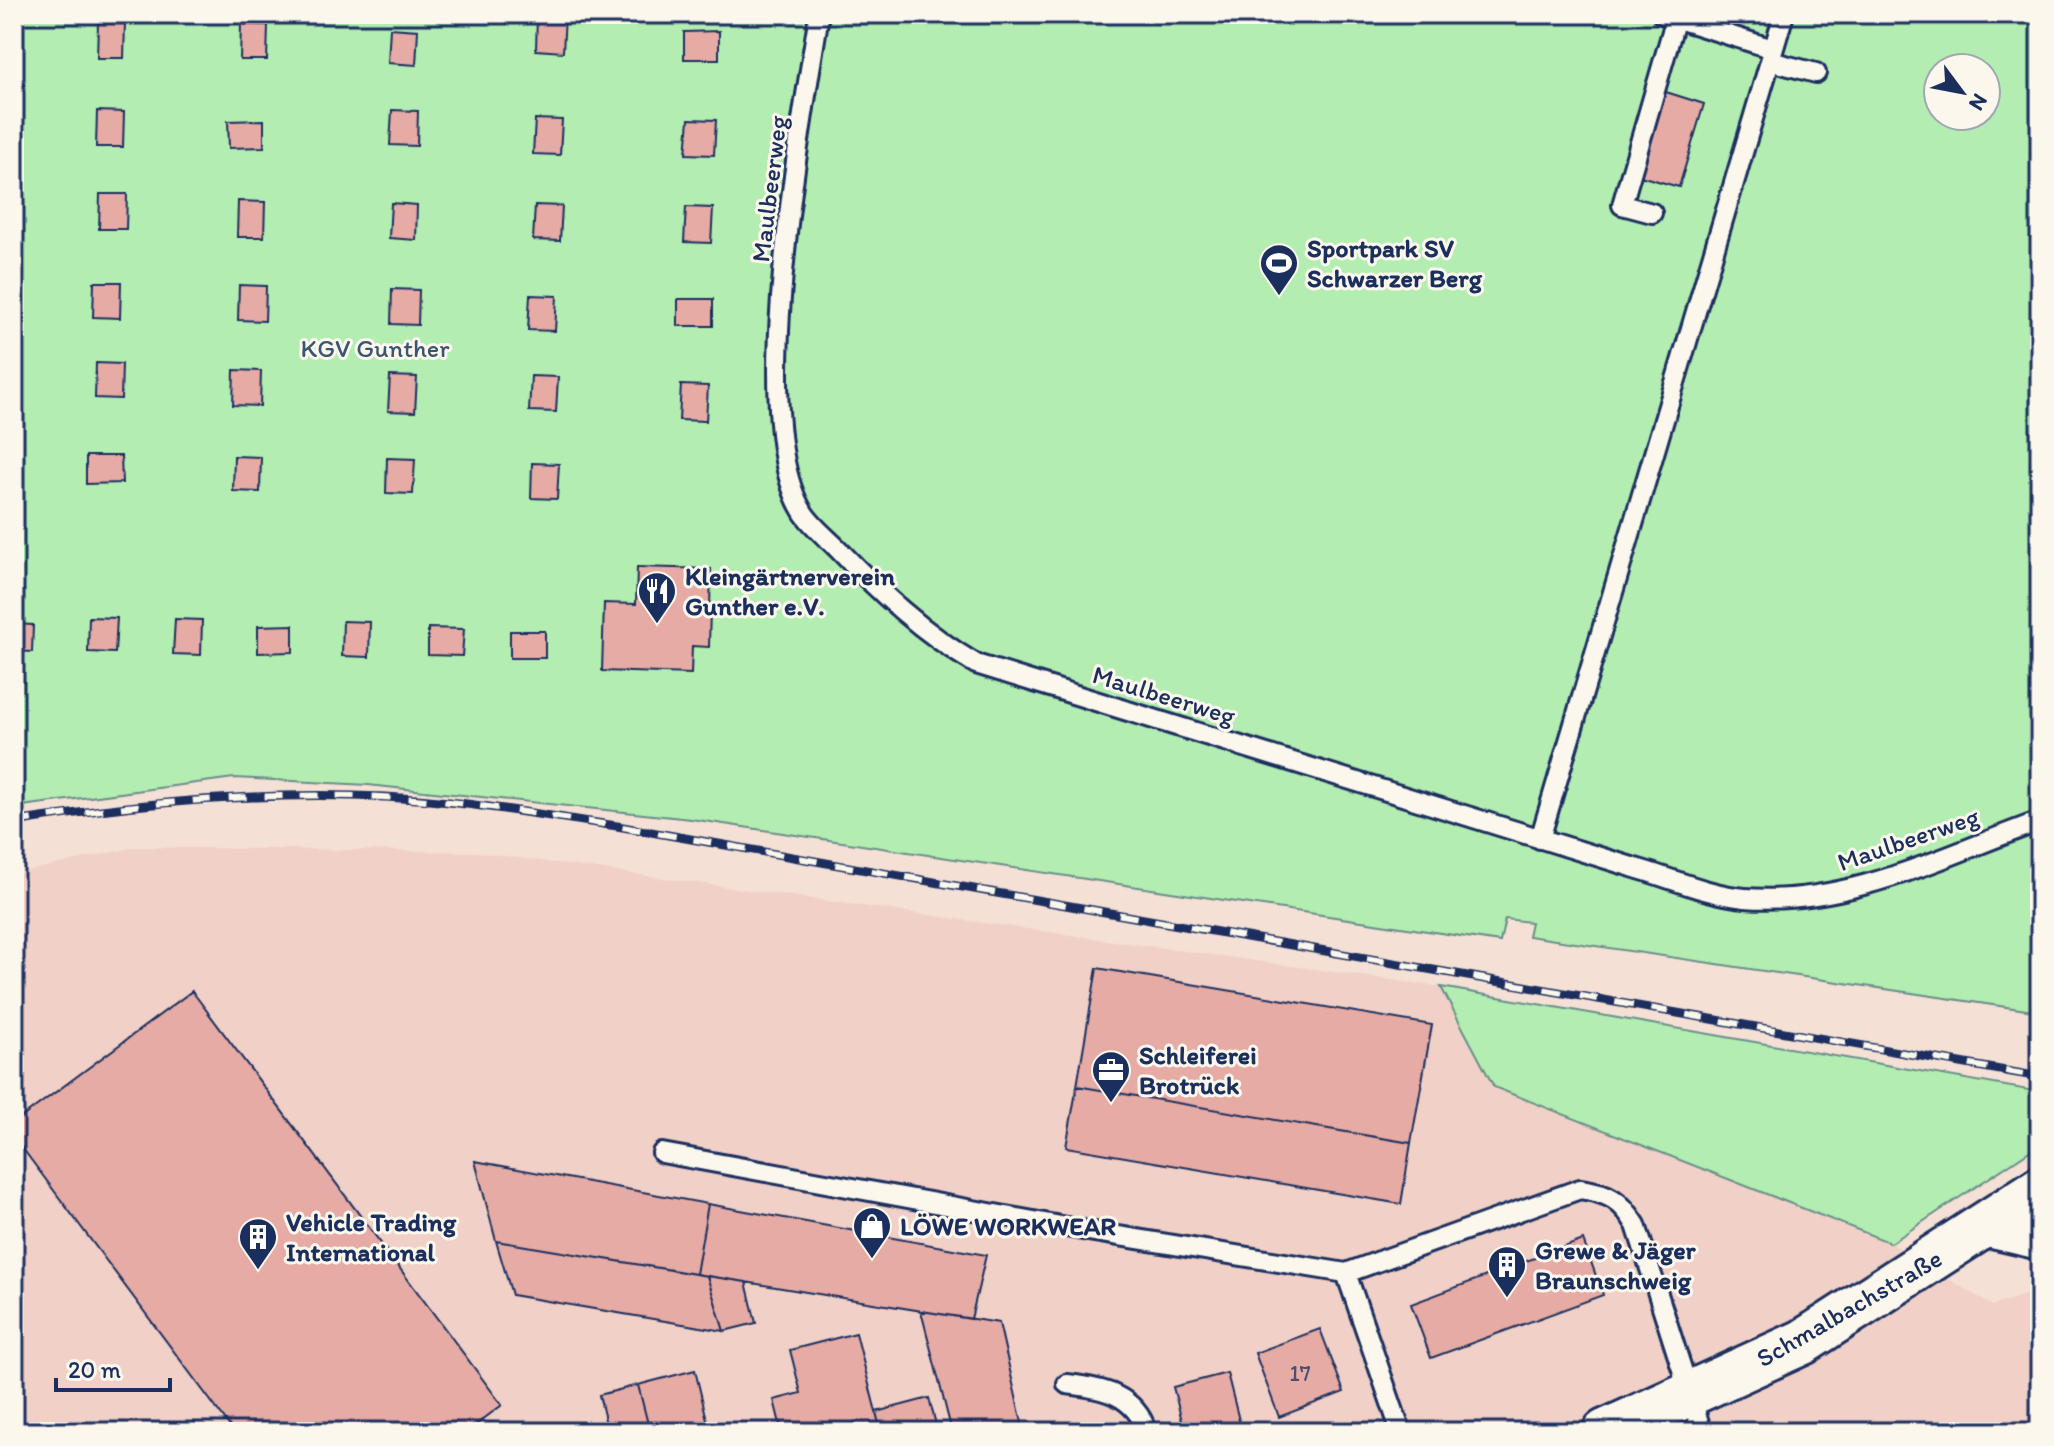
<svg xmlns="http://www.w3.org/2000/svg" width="2054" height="1446" viewBox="0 0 2054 1446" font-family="Itim,sans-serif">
<rect width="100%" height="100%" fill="#f5e0d6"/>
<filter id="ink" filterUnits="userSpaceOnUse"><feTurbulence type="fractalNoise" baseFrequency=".0125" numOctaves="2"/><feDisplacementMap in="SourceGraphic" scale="16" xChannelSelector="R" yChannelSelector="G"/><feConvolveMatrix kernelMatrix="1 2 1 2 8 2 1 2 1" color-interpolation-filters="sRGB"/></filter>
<g filter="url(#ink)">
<path fill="#f0d0c7" d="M 136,847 L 476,852 L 1441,987 L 1495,1087 L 1891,1243 L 1992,1306 L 2040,1290 L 2040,1432 L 14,1432 L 14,874 Z"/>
<path fill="#b3edb2" stroke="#678e88" stroke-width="2" fill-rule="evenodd" d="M 14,14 L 2040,14 L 2040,1012 L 1528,936 L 1531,922 L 1505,919 L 1500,942 L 691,819 L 368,785 L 234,778 L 14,807 ZM 1938,68 L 1986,68 L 1986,116 L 1938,116 Z
M 1441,987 L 2040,1092 L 2040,1144 L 1891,1243 L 1494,1087 Z"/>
<path fill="#e6aba4" stroke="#1b2f5e" stroke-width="2" d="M 537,15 L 565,16 L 563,52 L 536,50 Z
M 98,22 L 125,23 L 124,58 L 97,58 Z
M 241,24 L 268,25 L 267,60 L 240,60 Z
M 390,28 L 418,30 L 416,65 L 388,63 Z
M 719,31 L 719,59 L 684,59 L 684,32 Z
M 1666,92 L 1704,104 L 1679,187 L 1640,176 Z
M 392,110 L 418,111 L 417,146 L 390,145 Z
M 97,111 L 124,112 L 123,147 L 96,147 Z
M 535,119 L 562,120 L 560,155 L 533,154 Z
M 689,119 L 716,120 L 714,155 L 686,154 Z
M 264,120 L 264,147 L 229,148 L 228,121 Z
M 100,194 L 127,194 L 126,229 L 99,229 Z
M 238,201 L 265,202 L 264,237 L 237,237 Z
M 391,203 L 417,205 L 416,240 L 389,238 Z
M 535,205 L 562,206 L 560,241 L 533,240 Z
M 686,207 L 713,208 L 711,243 L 684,242 Z
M 94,282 L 121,282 L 120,318 L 93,317 Z
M 239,285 L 266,286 L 265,321 L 238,320 Z
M 392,289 L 419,290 L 418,325 L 391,324 Z
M 530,295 L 557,296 L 555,331 L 528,330 Z
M 678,299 L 713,299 L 713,326 L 678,326 Z
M 96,363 L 122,364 L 121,399 L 95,398 Z
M 234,370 L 261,371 L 260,406 L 233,405 Z
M 390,376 L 417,377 L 415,412 L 388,411 Z
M 531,376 L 558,377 L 556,412 L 529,411 Z
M 681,385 L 708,386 L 706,421 L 679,420 Z
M 86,456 L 121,456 L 122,483 L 86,484 Z
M 234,456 L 261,457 L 260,492 L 233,491 Z
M 387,458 L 415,459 L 413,494 L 386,493 Z
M 532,463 L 559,464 L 557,499 L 531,498 Z
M 637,567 L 711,569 L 709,647 L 692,646 L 691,674 L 602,671 L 604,603 L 636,604 Z
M 89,617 L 117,618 L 115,653 L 88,652 Z
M 175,619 L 202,620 L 201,655 L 173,654 Z
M 343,621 L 370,622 L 369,657 L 342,656 Z
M 14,624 L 33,625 L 32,652 L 14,651 Z
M 293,625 L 293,652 L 258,653 L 258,626 Z
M 428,628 L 464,629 L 462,656 L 428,655 Z
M 510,631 L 545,631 L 545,658 L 510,658 Z
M 1097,968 L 1432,1025 L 1411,1143 L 1077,1086 Z
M 192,991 L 502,1405 L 466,1432 L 234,1432 L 14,1137 L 14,1123 Z
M 1077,1086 L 1411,1143 L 1401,1204 L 1066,1147 Z
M 475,1161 L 708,1204 L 696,1274 L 496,1241 Z
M 708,1204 L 986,1255 L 971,1319 L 696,1274 Z
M 1583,1240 L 1603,1295 L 1431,1358 L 1411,1304 Z
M 496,1241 L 707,1276 L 724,1331 L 512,1295 Z
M 707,1276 L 746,1282 L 756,1323 L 724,1331 Z
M 921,1311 L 999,1323 L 1023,1427 L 1006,1432 L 952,1432 Z
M 1320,1329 L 1344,1392 L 1279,1417 L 1255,1353 Z
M 856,1333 L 881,1432 L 782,1432 L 774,1400 L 801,1393 L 790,1350 Z
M 695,1370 L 710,1432 L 650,1432 L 638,1385 Z
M 1227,1373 L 1242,1432 L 1185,1432 L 1173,1387 Z
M 638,1385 L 650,1432 L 608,1432 L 599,1395 Z
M 929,1398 L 938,1432 L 881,1432 L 876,1412 Z"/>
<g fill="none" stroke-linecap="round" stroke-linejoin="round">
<defs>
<path id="lane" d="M 819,14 C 802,123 746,421 803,512 C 811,525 826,537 837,548 C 879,592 923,633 976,664 L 1632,867 C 1668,877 1708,895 1745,898 C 1849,906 1945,855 2040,821
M 1662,14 L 1773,49
M 1770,61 L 1816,73
M 1652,213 L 1622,205 L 1675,21
M 1540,839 L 1784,14
M 662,1153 L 1088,1231 L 1346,1273 L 1401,1432
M 1346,1273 L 1580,1189 C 1609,1193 1621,1200 1636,1225 L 1702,1432
M 1067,1384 C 1102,1388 1135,1394 1147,1432"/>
<path id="street" d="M 1984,1228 L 2040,1241"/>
<path id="secondary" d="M 1605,1432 L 1803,1342 L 2040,1189"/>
</defs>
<use href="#lane" stroke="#1b2f5e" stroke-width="24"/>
<use href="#street" stroke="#1b2f5e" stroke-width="42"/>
<use href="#secondary" stroke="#1b2f5e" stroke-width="50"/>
<use href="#lane" stroke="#fbf7ec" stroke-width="18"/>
<use href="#street" stroke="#fbf7ec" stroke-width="36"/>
<use href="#secondary" stroke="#fbf7ec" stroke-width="44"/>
<defs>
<path id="rail" d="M 14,822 C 157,800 304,787 449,802 C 505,808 561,818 617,826 L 2040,1077"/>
</defs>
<use href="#rail" stroke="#1b2f5e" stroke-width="9"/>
<use href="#rail" stroke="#fbf7ec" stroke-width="6" stroke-dasharray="18" stroke-linecap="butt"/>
</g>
</g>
<defs>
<symbol id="stadium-pin" viewBox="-11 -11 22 30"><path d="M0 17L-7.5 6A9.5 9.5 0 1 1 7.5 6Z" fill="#1b2f5e" stroke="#fbf7ec"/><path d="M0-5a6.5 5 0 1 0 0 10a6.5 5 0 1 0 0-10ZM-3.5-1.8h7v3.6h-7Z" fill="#fff"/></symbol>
<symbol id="restaurant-pin" viewBox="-11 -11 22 30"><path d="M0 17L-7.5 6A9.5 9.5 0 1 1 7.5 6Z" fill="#1b2f5e" stroke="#fbf7ec"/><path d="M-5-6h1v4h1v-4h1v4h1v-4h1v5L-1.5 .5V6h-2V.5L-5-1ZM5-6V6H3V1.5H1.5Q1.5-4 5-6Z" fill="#fff"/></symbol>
<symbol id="office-pin" viewBox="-11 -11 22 30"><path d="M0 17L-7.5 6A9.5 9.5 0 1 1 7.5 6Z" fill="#1b2f5e" stroke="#fbf7ec"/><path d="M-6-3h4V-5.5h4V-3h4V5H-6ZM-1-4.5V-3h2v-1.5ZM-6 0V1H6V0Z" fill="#fff"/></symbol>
<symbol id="shop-pin" viewBox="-11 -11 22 30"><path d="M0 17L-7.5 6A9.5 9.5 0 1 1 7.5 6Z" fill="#1b2f5e" stroke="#fbf7ec"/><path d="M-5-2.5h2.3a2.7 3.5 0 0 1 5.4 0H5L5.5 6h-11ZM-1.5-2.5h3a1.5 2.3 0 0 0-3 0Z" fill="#fff"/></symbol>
<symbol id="building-pin" viewBox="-11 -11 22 30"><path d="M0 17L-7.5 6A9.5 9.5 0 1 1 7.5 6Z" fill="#1b2f5e" stroke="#fbf7ec"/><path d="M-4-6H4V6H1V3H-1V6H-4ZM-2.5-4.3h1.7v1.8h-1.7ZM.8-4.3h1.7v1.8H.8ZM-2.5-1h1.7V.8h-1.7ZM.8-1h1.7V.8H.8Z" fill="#fff"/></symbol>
</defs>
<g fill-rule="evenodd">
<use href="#stadium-pin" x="1257" y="241" width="44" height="60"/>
<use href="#restaurant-pin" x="635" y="569" width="44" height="60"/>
<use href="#office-pin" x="1089" y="1048" width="44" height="60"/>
<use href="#shop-pin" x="850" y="1204" width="44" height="60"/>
<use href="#building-pin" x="236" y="1215" width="44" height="60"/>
<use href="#building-pin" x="1485" y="1243" width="44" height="60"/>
</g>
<g text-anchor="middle" stroke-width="6" stroke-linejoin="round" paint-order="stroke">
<g font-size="22" fill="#4e4e70">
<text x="1300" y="1381">17</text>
</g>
<g font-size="26" fill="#1b2f5e" stroke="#fbf7ec">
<text transform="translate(769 189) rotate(-83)" y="9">Maulbeerweg</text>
<text transform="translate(1164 695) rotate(17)" y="9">Maulbeerweg</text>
<text transform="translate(1908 839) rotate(-19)" y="9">Maulbeerweg</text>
<text transform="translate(1849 1308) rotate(-30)" y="9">Schmalbachstraße</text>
</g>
<g font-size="26" font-weight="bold" fill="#1b2f5e" stroke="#fbf7ec" text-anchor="start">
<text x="1307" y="257">Sportpark SV<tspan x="1307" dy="30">Schwarzer Berg</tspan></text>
<text x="685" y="585">Kleingärtnerverein<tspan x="685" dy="30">Gunther e.V.</tspan></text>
<text x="1139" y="1064">Schleiferei<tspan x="1139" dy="30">Brotrück</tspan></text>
<text x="286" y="1231">Vehicle Trading<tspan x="286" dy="30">International</tspan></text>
<text x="900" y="1235">LÖWE WORKWEAR</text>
<text x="1535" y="1259">Grewe &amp; Jäger<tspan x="1535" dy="30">Braunschweig</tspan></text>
</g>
<g font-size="26" fill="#39556f" stroke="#fbf7ec">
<text x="375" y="357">KGV Gunther</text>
</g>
</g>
<rect width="2054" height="1446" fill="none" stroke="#fbf7ec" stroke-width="48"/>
<rect x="24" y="24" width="2006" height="1398" fill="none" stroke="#1b2f5e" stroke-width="3" filter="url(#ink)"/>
<g transform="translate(1962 92) rotate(122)"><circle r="38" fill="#fbf7ec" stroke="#a1a7b3" stroke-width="2"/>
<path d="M0-6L14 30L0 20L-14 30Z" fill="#1b2f5e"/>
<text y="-12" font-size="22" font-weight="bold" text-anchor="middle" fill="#1b2f5e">N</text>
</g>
<path d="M56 1378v12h114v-12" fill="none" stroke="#1b2f5e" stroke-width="4"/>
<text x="68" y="1378" font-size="24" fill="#1b2f5e" stroke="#fbf7ec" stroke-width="6" paint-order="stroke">20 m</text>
</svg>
